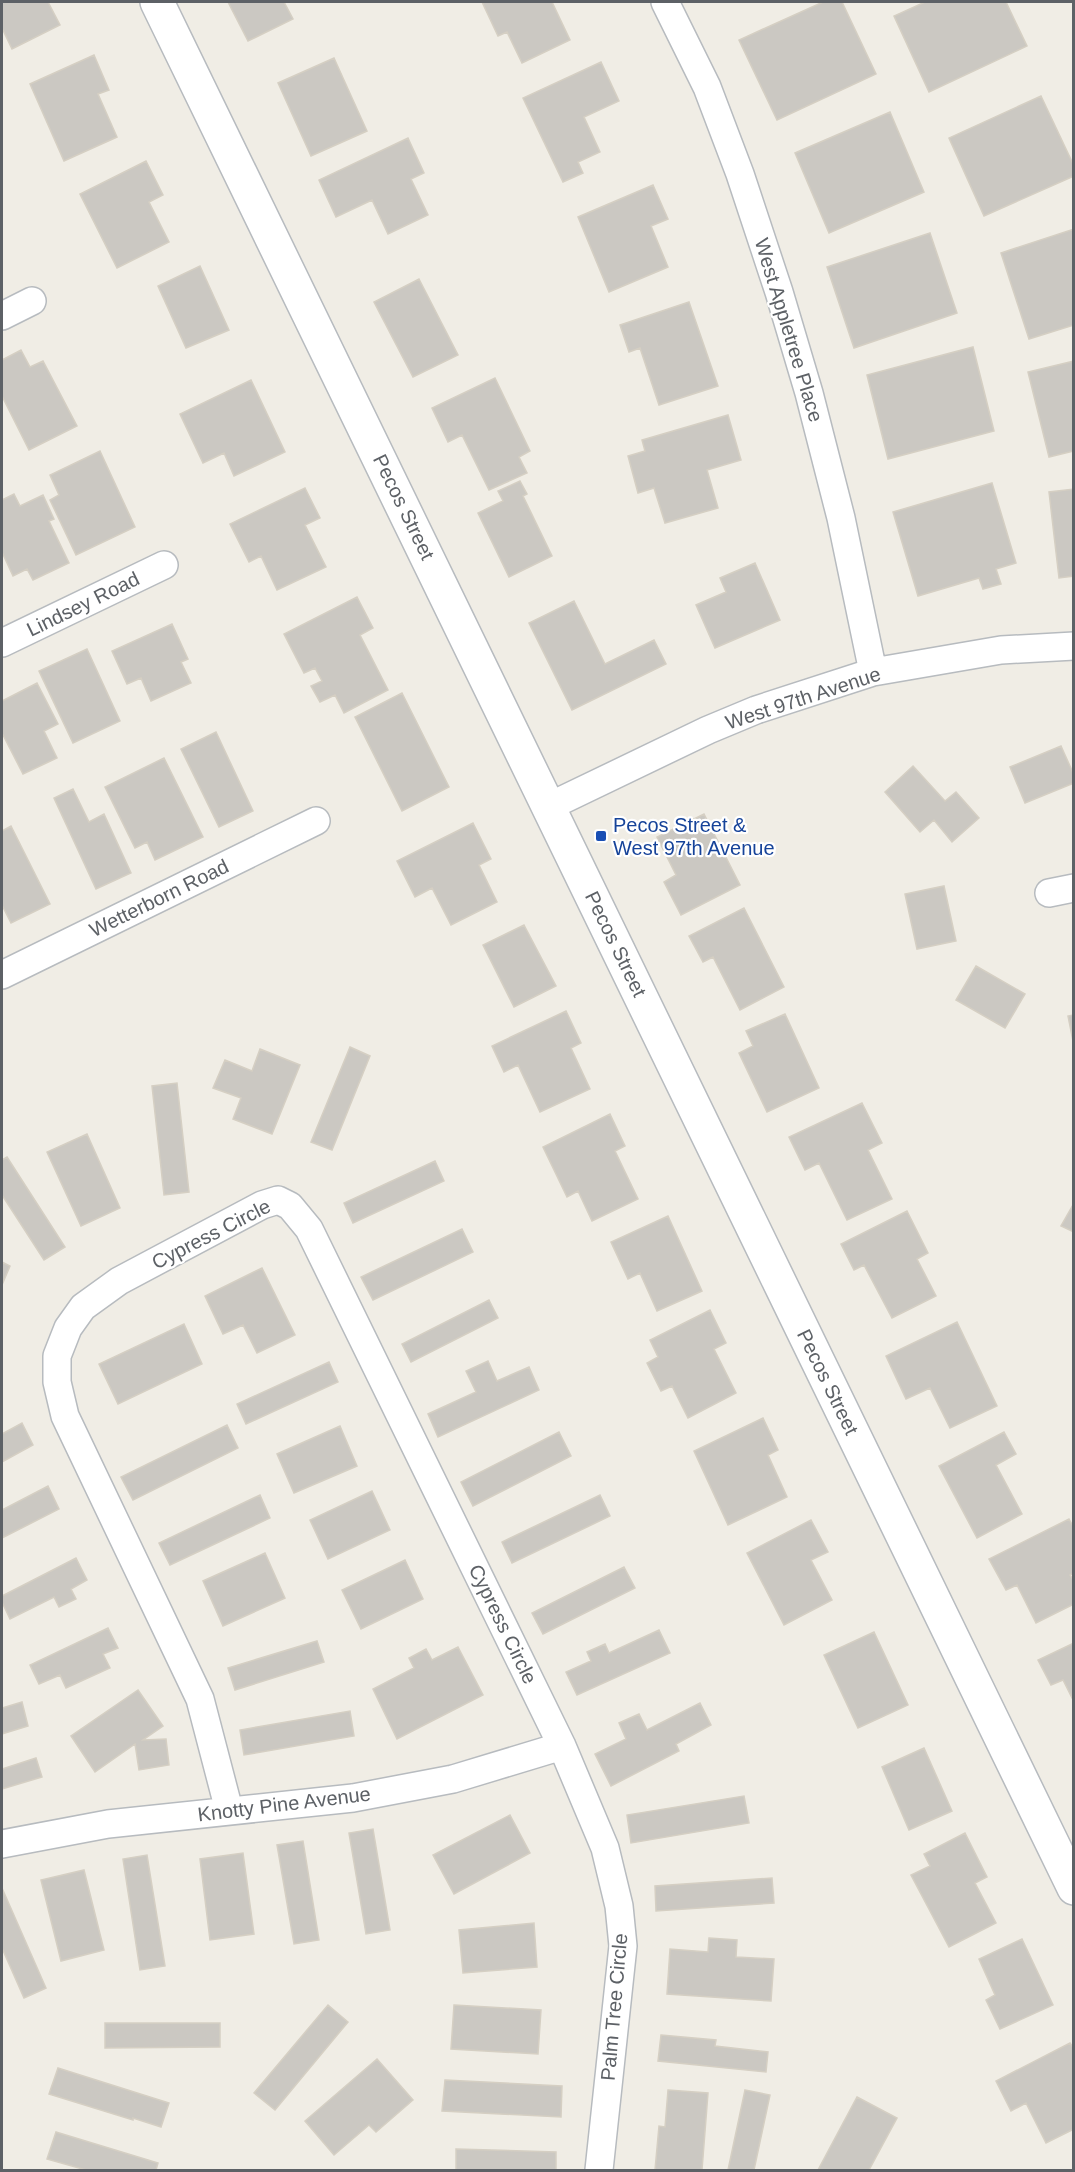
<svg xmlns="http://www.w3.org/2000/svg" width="1075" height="2172" viewBox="0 0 1075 2172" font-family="Helvetica,sans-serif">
<rect width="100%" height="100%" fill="#f0ede5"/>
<path fill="#cbc8c2" stroke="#d5cfc3" stroke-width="1.5" d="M 2,2 L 48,2 L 60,25 L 12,49 L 2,28 Z
M 228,2 L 284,2 L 293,19 L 248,41 Z
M 482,2 L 552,2 L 570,40 L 522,63 L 507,32 L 498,36 Z
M 823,2 L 842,2 L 876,74 L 777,120 L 739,40 Z
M 925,2 L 1006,2 L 1027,46 L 929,92 L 894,16 Z
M 94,55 L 109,90 L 98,94 L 117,137 L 64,161 L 30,84 Z
M 334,58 L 367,131 L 311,156 L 278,83 Z
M 601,62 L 619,101 L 584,117 L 600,152 L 578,162 L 583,173 L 563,182 L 523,98 Z
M 1041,96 L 1074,166 L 1074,176 L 984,216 L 949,138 Z
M 890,112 L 924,192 L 829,233 L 795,153 Z
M 408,138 L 424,173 L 411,179 L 428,215 L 388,234 L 372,200 L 336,217 L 319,180 Z
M 146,161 L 163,195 L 149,202 L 169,242 L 117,268 L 80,194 Z
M 653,185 L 668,219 L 651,226 L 668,267 L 609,292 L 578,217 Z
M 1074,229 L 1074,325 L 1029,339 L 1001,253 Z
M 930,233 L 957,313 L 854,348 L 827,267 Z
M 200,266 L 229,330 L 186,348 L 158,286 Z
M 419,279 L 458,355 L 413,377 L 374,302 Z
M 689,302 L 718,386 L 659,405 L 640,348 L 629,352 L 620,325 Z
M 973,347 L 994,431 L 888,459 L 867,375 Z
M 21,350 L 30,367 L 43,361 L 77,426 L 29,450 L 2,396 L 2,360 Z
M 1074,361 L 1074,451 L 1049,457 L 1028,372 Z
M 495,378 L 530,451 L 519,457 L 527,473 L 489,490 L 462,435 L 448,442 L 432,408 Z
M 251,380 L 285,452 L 234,476 L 224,453 L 203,463 L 180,414 Z
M 728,415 L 741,460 L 707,470 L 718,508 L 665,523 L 654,488 L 638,493 L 628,456 L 645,451 L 642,440 Z
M 100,451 L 135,527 L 76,555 L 50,500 L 59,495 L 50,475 Z
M 520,481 L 527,494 L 523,496 L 552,556 L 509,577 L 478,513 L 503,501 L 498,491 Z
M 992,483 L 1016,563 L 996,569 L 1001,584 L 983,589 L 979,578 L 918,596 L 893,512 Z
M 305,488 L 320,518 L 305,525 L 326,567 L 277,590 L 261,556 L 249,562 L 230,524 Z
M 1074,489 L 1074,576 L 1059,578 L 1049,492 Z
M 14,494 L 20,506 L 43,495 L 54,519 L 49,521 L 69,563 L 33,580 L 27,569 L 13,576 L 2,552 L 2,500 Z
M 755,563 L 780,620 L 715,648 L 696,605 L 726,592 L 720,578 Z
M 357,597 L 373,628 L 360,635 L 388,690 L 344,713 L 335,695 L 320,702 L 311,686 L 322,681 L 315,668 L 304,673 L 284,634 Z
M 574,601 L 605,664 L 654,640 L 666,664 L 572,710 L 529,623 Z
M 172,624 L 188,659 L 181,662 L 191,683 L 151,701 L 141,678 L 127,684 L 112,651 Z
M 87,649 L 120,721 L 73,743 L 39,671 Z
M 37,683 L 58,724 L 44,731 L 57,758 L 23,774 L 3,735 L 2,736 L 2,701 Z
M 402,693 L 449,787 L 402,811 L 355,717 Z
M 216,732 L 253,811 L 219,827 L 181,749 Z
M 1061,746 L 1074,775 L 1074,783 L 1025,803 L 1010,767 Z
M 164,758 L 203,837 L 155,860 L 147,842 L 135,848 L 105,787 Z
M 913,766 L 945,801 L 956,792 L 979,818 L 952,842 L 934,820 L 920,832 L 885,792 Z
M 73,789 L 89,822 L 104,814 L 131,873 L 96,889 L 54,798 Z
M 704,814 L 740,885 L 681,915 L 664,882 L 676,875 L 657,837 Z
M 473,823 L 491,859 L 479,865 L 497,902 L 451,925 L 432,888 L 415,897 L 397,861 Z
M 11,826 L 50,904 L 11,923 L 2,905 L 2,831 Z
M 944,886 L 956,941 L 917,949 L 905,894 Z
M 744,908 L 784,987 L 740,1010 L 713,957 L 703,962 L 689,936 Z
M 524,925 L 556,986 L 514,1007 L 483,945 Z
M 976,966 L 1025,994 L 1005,1028 L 956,1000 Z
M 566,1011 L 581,1043 L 571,1048 L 590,1089 L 540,1112 L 518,1065 L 504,1072 L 492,1046 Z
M 785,1014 L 819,1088 L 767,1112 L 739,1053 L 753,1046 L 746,1031 Z
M 1074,1015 L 1074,1046 L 1068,1016 Z
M 350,1047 L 370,1056 L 332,1150 L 311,1142 Z
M 260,1049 L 300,1065 L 272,1134 L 233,1119 L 241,1098 L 213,1088 L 225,1060 L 252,1071 Z
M 177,1083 L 189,1192 L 164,1195 L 152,1086 Z
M 862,1103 L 882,1143 L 868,1150 L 892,1199 L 847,1220 L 819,1163 L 805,1170 L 789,1137 Z
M 610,1114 L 625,1146 L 615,1151 L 638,1199 L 592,1221 L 578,1191 L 567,1197 L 543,1147 Z
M 87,1134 L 120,1208 L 81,1226 L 47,1152 Z
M 7,1157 L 65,1247 L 44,1260 L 2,1195 L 2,1160 Z
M 435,1161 L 444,1181 L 353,1223 L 344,1203 Z
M 1074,1203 L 1074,1232 L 1061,1226 Z
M 907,1211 L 928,1253 L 917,1259 L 936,1296 L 892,1318 L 864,1265 L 854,1270 L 841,1244 Z
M 668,1216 L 702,1291 L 657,1311 L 640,1273 L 628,1279 L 611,1242 Z
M 462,1229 L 473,1252 L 373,1300 L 361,1277 Z
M 2,1262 L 10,1266 L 2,1285 Z
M 262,1268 L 295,1335 L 257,1353 L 243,1325 L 223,1334 L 205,1296 Z
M 489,1300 L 498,1318 L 411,1362 L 402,1344 Z
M 710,1310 L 726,1343 L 714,1349 L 736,1393 L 688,1418 L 672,1386 L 661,1391 L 647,1363 L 658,1357 L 650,1340 Z
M 957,1322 L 997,1406 L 950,1428 L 930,1388 L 906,1399 L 886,1356 Z
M 184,1324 L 202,1364 L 118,1404 L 99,1364 Z
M 488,1361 L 497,1381 L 529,1367 L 539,1390 L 438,1437 L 428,1414 L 476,1392 L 466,1371 Z
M 329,1362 L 338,1382 L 246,1424 L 237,1404 Z
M 763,1418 L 778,1450 L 768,1455 L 787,1497 L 728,1525 L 694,1451 Z
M 22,1423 L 33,1445 L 2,1462 L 2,1434 Z
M 227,1425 L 238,1448 L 133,1500 L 121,1477 Z
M 340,1426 L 357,1466 L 294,1493 L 277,1454 Z
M 559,1432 L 571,1456 L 473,1506 L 461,1482 Z
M 1004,1432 L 1016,1454 L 996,1465 L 1022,1514 L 977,1538 L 939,1466 Z
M 48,1486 L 59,1509 L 2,1538 L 2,1510 Z
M 372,1491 L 390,1530 L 328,1559 L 310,1520 Z
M 260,1495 L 270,1518 L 170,1565 L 159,1543 Z
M 600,1495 L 610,1516 L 512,1563 L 502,1542 Z
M 1069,1519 L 1074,1528 L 1074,1573 L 1070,1575 L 1074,1581 L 1074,1604 L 1036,1623 L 1017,1585 L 1006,1590 L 989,1559 Z
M 811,1520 L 828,1552 L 811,1560 L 832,1600 L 784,1625 L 747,1553 Z
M 265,1553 L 285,1598 L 223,1626 L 203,1581 Z
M 76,1558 L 87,1580 L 71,1589 L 76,1599 L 59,1607 L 54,1597 L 10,1619 L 2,1602 L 2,1596 Z
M 405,1560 L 423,1599 L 361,1629 L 342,1590 Z
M 624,1567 L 635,1588 L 543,1634 L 532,1613 Z
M 108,1628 L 118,1648 L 103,1654 L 110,1668 L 66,1688 L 60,1675 L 39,1684 L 30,1665 Z
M 659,1630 L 670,1653 L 577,1695 L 566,1672 L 591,1661 L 587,1652 L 605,1644 L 609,1653 Z
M 874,1632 L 908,1705 L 858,1728 L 824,1655 Z
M 317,1641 L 324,1662 L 235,1690 L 228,1668 Z
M 1074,1643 L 1074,1702 L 1063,1680 L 1051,1685 L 1038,1660 Z
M 458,1647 L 483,1695 L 397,1739 L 373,1689 L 414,1668 L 409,1658 L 426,1649 L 432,1660 Z
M 138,1690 L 163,1726 L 143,1740 L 166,1739 L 169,1765 L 139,1770 L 135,1744 L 95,1772 L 71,1736 Z
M 22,1702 L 28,1726 L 2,1734 L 2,1708 Z
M 700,1703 L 711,1725 L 676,1744 L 679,1751 L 611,1786 L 595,1754 L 626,1739 L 619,1723 L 639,1714 L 647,1730 Z
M 350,1711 L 354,1736 L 244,1755 L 240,1730 Z
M 924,1748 L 952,1811 L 909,1830 L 882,1767 Z
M 36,1758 L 42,1777 L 2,1789 L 2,1769 Z
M 744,1796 L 749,1823 L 631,1843 L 627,1815 Z
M 510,1815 L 530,1853 L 454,1894 L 433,1855 Z
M 373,1829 L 390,1930 L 366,1934 L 349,1833 Z
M 965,1833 L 987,1877 L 975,1883 L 996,1923 L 949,1947 L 911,1875 L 930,1866 L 924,1854 Z
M 303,1841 L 319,1940 L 294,1944 L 277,1845 Z
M 243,1853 L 254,1934 L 210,1940 L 200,1859 Z
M 147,1855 L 165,1966 L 140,1970 L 123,1859 Z
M 84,1870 L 104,1950 L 61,1961 L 41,1880 Z
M 772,1878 L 774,1903 L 656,1911 L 655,1886 Z
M 2,1888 L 46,1988 L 24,1998 L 2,1948 Z
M 534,1923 L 537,1967 L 463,1973 L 459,1930 Z
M 709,1938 L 737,1940 L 736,1957 L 774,1959 L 771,2001 L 667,1994 L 670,1949 L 708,1952 Z
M 1022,1939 L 1053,2005 L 1000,2029 L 986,2000 L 995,1995 L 979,1959 Z
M 328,2005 L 348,2022 L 275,2110 L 254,2093 Z
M 454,2005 L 541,2010 L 538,2054 L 451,2049 Z
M 105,2023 L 220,2023 L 220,2047 L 105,2048 Z
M 661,2035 L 716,2040 L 715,2046 L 768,2052 L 766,2072 L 658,2061 Z
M 1070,2043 L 1074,2049 L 1074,2129 L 1046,2143 L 1026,2103 L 1011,2111 L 996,2081 Z
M 377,2059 L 413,2100 L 376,2132 L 369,2125 L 334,2155 L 305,2121 Z
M 58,2068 L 169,2103 L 161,2127 L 133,2118 L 133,2120 L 49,2094 Z
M 445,2080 L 562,2086 L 561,2117 L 442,2111 Z
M 668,2090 L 708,2093 L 702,2170 L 655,2170 L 659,2126 L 665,2127 Z
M 745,2090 L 770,2095 L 754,2170 L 728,2170 Z
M 857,2097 L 897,2118 L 869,2170 L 818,2170 Z
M 56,2132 L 158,2163 L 156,2170 L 86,2170 L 47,2159 Z
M 456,2149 L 556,2152 L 556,2170 L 456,2170 Z"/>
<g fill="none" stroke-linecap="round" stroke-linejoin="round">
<defs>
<path id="minor" d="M 665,2 L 707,87 L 740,174 L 779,292 L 809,393 L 841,518 L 873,672
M 2,316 L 32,301
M 2,643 L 164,565
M 550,806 L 708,730 L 756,710 L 873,672 L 1001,650 L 1074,646
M 1049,893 L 1074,888
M 2,975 L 316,821
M 229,1810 L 200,1699 L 65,1416 L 57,1382 L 57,1356 L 68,1328 L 83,1307 L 119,1281 L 262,1205 L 278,1200 L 290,1206 L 309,1229 L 562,1746 L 605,1848 L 619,1906 L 623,1946 L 599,2170
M 2,1844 L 108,1824 L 353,1798 L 453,1779 L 562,1746"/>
<path id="tertiary" d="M 157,2 L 1074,1888"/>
</defs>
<use href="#minor" stroke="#b7bbbf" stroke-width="30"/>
<use href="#tertiary" stroke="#b7bbbf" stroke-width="36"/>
<use href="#minor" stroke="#fff" stroke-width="27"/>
<use href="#tertiary" stroke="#fff" stroke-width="33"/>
</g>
<rect fill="#1a4fb4" stroke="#fff" stroke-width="2" x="595" y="830" width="12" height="12" rx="3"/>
<g text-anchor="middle" stroke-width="4.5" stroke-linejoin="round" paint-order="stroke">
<g font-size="20" fill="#5d6166" stroke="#fff">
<text transform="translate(789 330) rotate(73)" y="7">West Appletree Place</text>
<text transform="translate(404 507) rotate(64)" y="7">Pecos Street</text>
<text transform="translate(83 604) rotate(-26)" y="7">Lindsey Road</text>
<text transform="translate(803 698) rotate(-18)" y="7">West 97th Avenue</text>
<text transform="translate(159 898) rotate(-26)" y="7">Wetterborn Road</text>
<text transform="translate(616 944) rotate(64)" y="7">Pecos Street</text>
<text transform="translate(211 1234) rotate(-27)" y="7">Cypress Circle</text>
<text transform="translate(828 1382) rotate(64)" y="7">Pecos Street</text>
<text transform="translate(503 1624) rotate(64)" y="7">Cypress Circle</text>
<text transform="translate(284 1804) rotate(-7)" y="7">Knotty Pine Avenue</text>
<text transform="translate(614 2007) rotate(-85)" y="7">Palm Tree Circle</text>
</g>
<g font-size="20" fill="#164399" stroke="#fff" text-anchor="start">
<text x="613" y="832">Pecos Street &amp;<tspan x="613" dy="23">West 97th Avenue</tspan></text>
</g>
</g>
<rect width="1075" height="2172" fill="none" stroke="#5d6166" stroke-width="6"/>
</svg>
